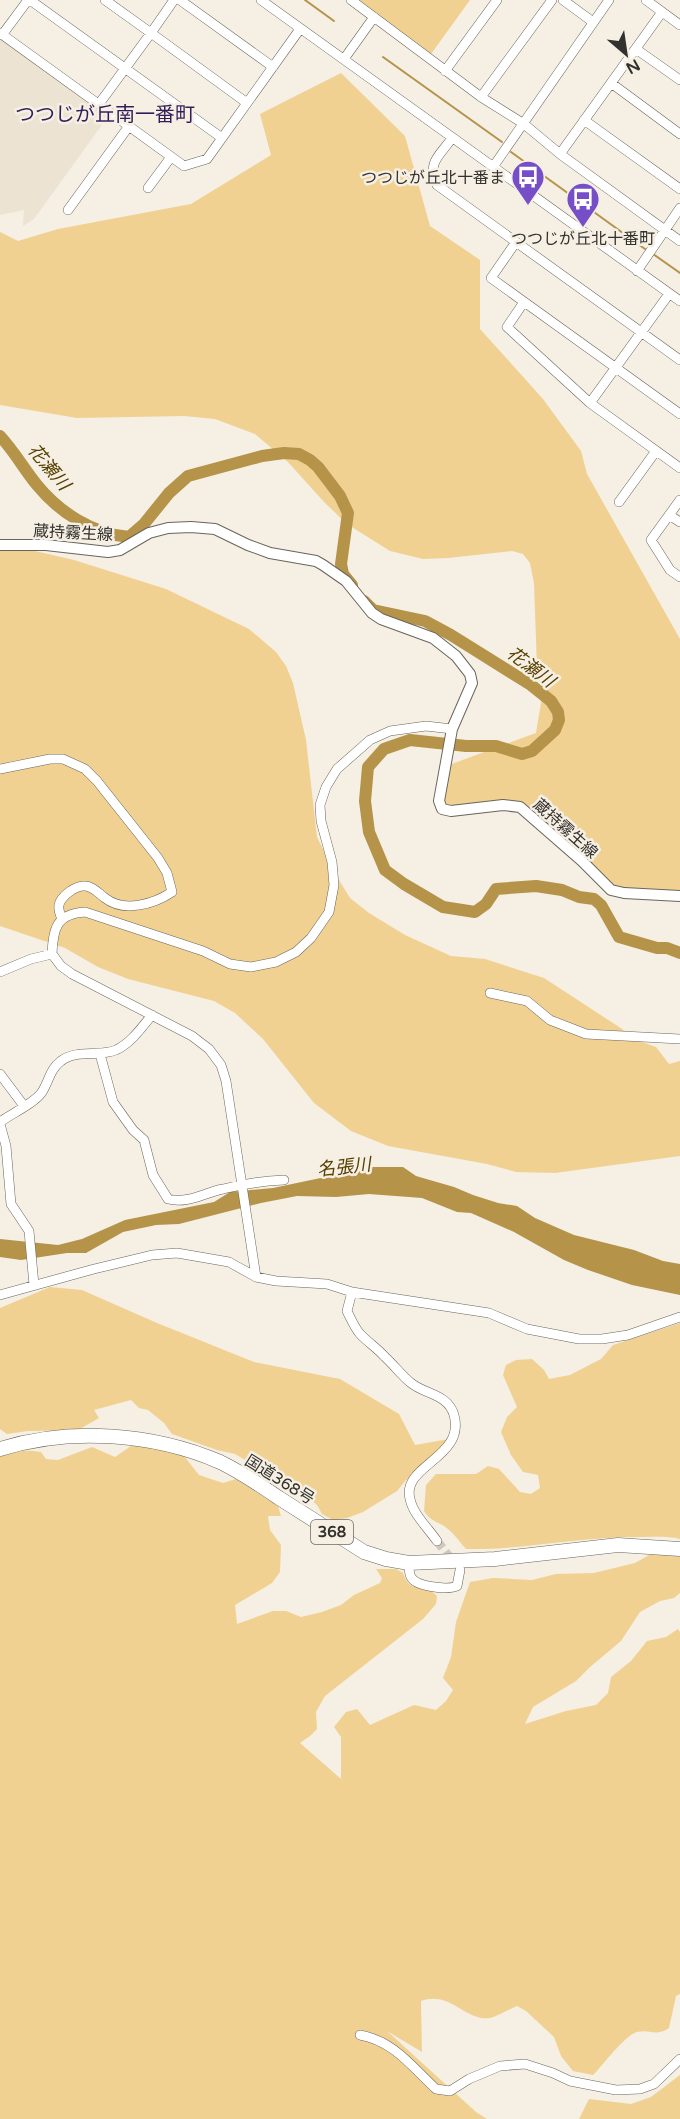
<svg xmlns="http://www.w3.org/2000/svg" width="680" height="2119" viewBox="0 0 680 2119" font-family="'Varela Round','Noto Sans JP',sans-serif">
<rect width="100%" height="100%" fill="#f5efe4"/>
<path fill="#ece3d2" d="M 0,37 L 109,115 L 34,219 L 23,226 L 24,210 L 0,215 Z"/>
<path fill="#f0d192" d="M 356,0 L 470,0 L 431,54 Z
M 341,73 L 405,136 L 430,226 L 480,260 L 480,329 L 543,399 L 581,451 L 587,474 L 680,639 L 680,893 L 614,888 L 521,804 L 443,807 L 449,765 L 536,733 L 542,697 L 537,668 L 534,583 L 530,563 L 523,554 L 512,551 L 448,558 L 423,559 L 390,551 L 347,524 L 325,503 L 287,461 L 255,434 L 215,419 L 184,416 L 77,418 L 0,405 L 0,232 L 18,241 L 58,229 L 191,204 L 271,155 L 260,114 Z
M 0,543 L 74,560 L 166,589 L 249,629 L 276,652 L 286,666 L 293,683 L 306,740 L 317,837 L 334,872 L 350,898 L 369,913 L 405,935 L 451,956 L 485,959 L 544,978 L 642,1042 L 656,1047 L 669,1064 L 680,1061 L 680,1156 L 555,1173 L 516,1172 L 487,1164 L 388,1146 L 351,1131 L 314,1103 L 263,1039 L 235,1013 L 214,1001 L 128,979 L 98,967 L 65,948 L 0,926 Z
M 50,1287 L 82,1290 L 157,1323 L 254,1362 L 340,1379 L 399,1414 L 415,1445 L 449,1439 L 436,1454 L 406,1480 L 397,1491 L 363,1512 L 347,1518 L 333,1520 L 322,1514 L 317,1505 L 304,1494 L 290,1487 L 279,1486 L 262,1470 L 235,1454 L 217,1450 L 172,1434 L 164,1423 L 148,1410 L 139,1408 L 131,1400 L 94,1410 L 99,1418 L 78,1430 L 28,1431 L 7,1434 L 0,1429 L 0,1308 Z
M 680,1323 L 680,1539 C 668,1536 655,1537 643,1537 C 583,1536 525,1550 466,1549 C 459,1541 453,1532 444,1526 C 435,1521 430,1520 424,1511 L 426,1485 L 436,1474 L 476,1474 L 488,1466 L 499,1469 L 520,1492 L 531,1494 L 540,1488 L 538,1475 L 523,1472 L 511,1455 L 501,1432 L 507,1417 L 517,1407 L 503,1375 L 506,1365 L 516,1360 L 532,1359 L 544,1370 L 549,1379 L 570,1375 L 601,1359 L 613,1345 Z
M 150,1444 L 184,1456 L 199,1475 L 223,1483 L 236,1479 L 278,1506 L 281,1516 L 268,1516 L 270,1530 L 281,1545 L 280,1572 L 272,1583 L 235,1605 L 237,1624 L 273,1611 L 286,1611 L 301,1617 L 322,1612 L 341,1605 L 354,1595 L 380,1583 L 382,1578 L 376,1569 L 396,1569 L 403,1573 C 409,1591 416,1584 428,1589 C 431,1590 434,1593 437,1596 L 436,1604 L 423,1619 L 325,1696 L 316,1712 L 317,1729 L 310,1736 L 300,1743 L 341,1779 L 341,1737 L 334,1727 L 346,1712 L 357,1709 L 370,1725 L 414,1705 L 436,1710 L 446,1701 L 453,1690 L 443,1678 L 451,1657 L 456,1622 L 470,1582 L 493,1578 L 532,1580 L 556,1574 L 594,1573 L 635,1563 L 651,1554 L 680,1554 L 680,1593 L 674,1598 L 660,1601 L 640,1612 L 621,1641 L 590,1667 L 576,1681 L 533,1707 L 525,1724 L 566,1711 L 596,1705 L 608,1693 L 611,1677 L 631,1661 L 647,1641 L 666,1637 L 678,1629 L 680,1632 L 680,1994 L 676,1996 L 669,2028 C 655,2037 651,2029 637,2032 C 624,2036 603,2065 593,2075 L 573,2071 L 561,2056 L 554,2037 L 526,2011 L 517,2006 C 508,2010 498,2016 490,2018 C 466,2022 450,1990 421,2001 L 422,2052 L 387,2031 L 476,2112 L 487,2119 L 0,2119 L 0,1457 C 14,1450 26,1450 41,1452 L 46,1459 L 58,1460 L 92,1447 L 115,1457 L 131,1446 Z
M 680,2075 L 680,2119 L 579,2119 L 589,2099 L 631,2104 L 651,2097 Z"/>
<path fill="#b59349" d="M 373,1167 L 403,1167 L 416,1176 L 454,1187 L 473,1195 L 498,1203 L 517,1206 L 535,1218 L 574,1235 L 634,1250 L 663,1261 L 680,1264 L 680,1295 L 632,1285 L 588,1270 L 564,1260 L 514,1232 L 471,1213 L 457,1212 L 422,1198 L 369,1194 L 336,1197 L 297,1196 L 261,1203 L 179,1224 L 156,1225 L 123,1232 L 86,1253 L 67,1253 L 21,1260 L 0,1257 L 0,1239 L 58,1245 L 82,1239 L 125,1220 L 214,1202 L 230,1192 L 273,1188 Z"/>
<g fill="none" stroke-linecap="round" stroke-linejoin="round">
<path stroke="#b59349" stroke-width="2" d="M 305,0 L 334,21
M 383,57 L 502,142
M 511,152 L 645,249
M 653,254 L 680,273"/>
<path stroke="#b59349" stroke-width="12" d="M 0,436 C 14,451 24,469 37,485 C 60,513 93,534 129,537 L 144,524 L 169,493 L 188,476 L 262,456 L 284,453 L 299,454 L 310,460 L 318,467 L 340,496 L 348,513 L 341,564 L 343,574 L 352,585
M 364,601 L 373,610 L 425,621 L 451,635 L 531,685 L 551,701 L 558,712 L 559,720 L 555,730 L 532,751 L 522,754 L 496,746 L 466,746 L 410,740 L 384,749 L 368,767 L 365,801 L 369,832 L 385,870 L 404,884 L 443,907 L 475,912 L 486,904 L 496,889 L 536,886 L 562,890 L 579,897 L 594,899 L 601,905 L 619,937 L 657,948 L 667,948 L 680,953"/>
<path stroke="#cec9bf" stroke-width="9" stroke-dasharray="9 4.5" stroke-linecap="butt" d="M 437,1541 L 454,1563"/>
<defs>
<path id="minor" d="M 30,0 L 222,138
M 105,0 L 151,33 L 174,0
M 180,0 L 273,67
M 261,0 L 680,301
M 351,0 L 481,97 L 524,124 L 560,154 L 680,241
M 563,0 L 593,22
M 646,0 L 680,25
M 0,33 L 184,166 L 207,159 L 300,29
M 2,35 L 28,0
M 636,49 L 680,80
M 344,59 L 374,17
M 445,71 L 497,0
M 611,83 L 680,134
M 481,97 L 552,0
M 99,104 L 151,33 L 247,103
M 584,120 L 680,189
M 452,138 C 439,157 427,161 437,185 L 516,242 L 491,278 L 680,414
M 560,154 L 662,12
M 493,167 L 609,0
M 148,188 L 171,157
M 68,210 L 129,126
M 516,242 L 680,360
M 637,271 L 680,208
M 524,302 L 507,327 L 590,403 L 680,468
M 590,403 L 669,294
M 680,500 L 651,540 L 670,570 L 680,577
M 619,502 L 656,451
M 669,515 L 680,522
M 0,769 L 50,759 L 63,759 L 85,769 L 97,781 L 158,858 L 167,873 L 172,892 C 154,904 124,913 105,898 C 99,894 93,886 85,886 C 76,885 61,896 59,905 C 58,910 60,914 62,919
M 0,972 L 31,959 L 52,954
M 490,993 L 527,1001 L 550,1020 L 586,1034 L 680,1039
M 100,1054 L 113,1102 L 133,1130 L 144,1140 L 153,1175 L 168,1199 C 188,1204 203,1193 223,1189 C 243,1184 263,1181 284,1180
M 0,1074 L 24,1106
M 0,1122 C 11,1114 35,1103 42,1092 C 49,1081 50,1069 61,1061 C 76,1049 99,1057 116,1050 C 131,1043 142,1027 152,1015
M 0,1124 L 6,1146 L 11,1204 L 29,1231 L 34,1285
M 256,1277 L 226,1081 L 221,1065 L 209,1049 L 192,1036 L 72,974 L 61,966 L 52,954 C 53,929 56,914 85,912 L 203,951 L 230,964 L 251,967 L 276,962 L 296,952 L 311,938 L 329,912 L 334,885 L 332,862 L 321,821 L 320,805 L 326,787 L 337,769 L 370,740 L 390,731 L 426,726 L 452,729
M 352,1292 L 347,1311 C 351,1319 355,1329 361,1335 C 369,1343 378,1349 385,1357 C 394,1365 402,1376 411,1383 C 426,1395 448,1394 454,1415 C 466,1458 401,1465 410,1499 C 413,1514 428,1528 437,1541
M 0,1295 L 94,1269 L 152,1255 L 177,1253 L 229,1262 L 256,1277 L 276,1281 L 327,1284 L 352,1292 L 489,1313 L 527,1329 L 579,1339 L 602,1339 L 628,1335 L 680,1317
M 409,1563 C 409,1567 409,1574 411,1577 C 416,1587 448,1590 457,1586 L 460,1570
M 360,2035 C 394,2041 412,2067 436,2089 L 450,2091 L 469,2079 L 500,2066 L 525,2064 L 553,2073 L 570,2081 L 616,2090 L 640,2089 L 654,2084 L 680,2059"/>
<path id="major" d="M 0,545 L 46,545 L 108,552 L 120,550 L 149,533 L 168,528 L 191,527 L 215,529 L 248,545 L 270,553 L 316,561 L 323,565 L 346,581 L 372,613 L 381,619 L 433,638 L 456,656 L 470,674 L 472,683 L 452,729 L 439,801 L 442,809 L 451,811 L 503,805 L 520,807 L 582,861 L 611,890 L 624,893 L 680,896"/>
<path id="highway" d="M 0,1449 C 70,1427 153,1433 220,1462 C 241,1472 260,1485 279,1498 C 307,1516 336,1534 364,1552 L 386,1559 L 409,1563 L 495,1559 L 618,1545 L 680,1549"/>
</defs>
<use href="#minor" stroke="#6a655b" stroke-width="10"/>
<use href="#major" stroke="#6a655b" stroke-width="12"/>
<use href="#highway" stroke="#6a655b" stroke-width="15"/>
<use href="#minor" stroke="#fff" stroke-width="9"/>
<use href="#major" stroke="#fff" stroke-width="10"/>
<use href="#highway" stroke="#fff" stroke-width="14"/>
</g>
<defs>
<symbol id="bus-pin" viewBox="-11 -11 22 30"><path d="M0 17L-7.5 6A9.5 9.5 0 1 1 7.5 6Z" fill="#764ec7" stroke="#f5efe4"/><path d="M-5-6H5V4H4V6H2V4H-2V6H-4V4H-5ZM-3.5-4V0h7V-4ZM-3.5 1.2v1.5H-2V1.2ZM2 1.2v1.5H3.5V1.2Z" fill="#fff"/></symbol>
</defs>
<g fill-rule="evenodd">
<use href="#bus-pin" x="509" y="158" width="38" height="52"/>
<use href="#bus-pin" x="564" y="180" width="38" height="52"/>
</g>
<g text-anchor="middle" stroke-width="5" stroke-linejoin="round" paint-order="stroke">
<rect fill="#f5efe4" stroke="#6d6a64" stroke-width="1.5" x="311" y="1520" width="42" height="24" rx="4.5"/>
<g font-size="15" font-weight="bold" fill="#33312d">
<text x="332" y="1537">368</text>
</g>
<g font-size="16" fill="#33312d" stroke="#f5efe4" text-anchor="end">
<text x="505" y="183">つつじが丘北十番ま</text>
<text x="583" y="244" text-anchor="middle">つつじが丘北十番町</text>
</g>
<g font-size="16" fill="#33312d" stroke="#f5efe4">
<text transform="translate(73 532) rotate(3)" y="6">蔵持霧生線</text>
<text transform="translate(566 828) rotate(42)" y="6">蔵持霧生線</text>
<text transform="translate(280 1479) rotate(32)" y="6">国道368号</text>
</g>
<g font-size="18" font-style="italic" fill="#574000" stroke="#f5efe4">
<text transform="translate(49 467) rotate(50)" y="6">花瀬川</text>
<text transform="translate(531 667) rotate(37)" y="6">花瀬川</text>
<text transform="translate(344 1167) rotate(-6)" y="6">名張川</text>
</g>
<g font-size="20" fill="#311e58" stroke="#f5efe4">
<text x="105" y="121">つつじが丘南一番町</text>
</g>
</g>
<g transform="translate(626 54) rotate(151)" stroke="#f5efe4" stroke-width="4.5" paint-order="stroke">
<path d="M0-4.5L10 22L0 15L-10 22Z" fill="#33312d"/>
<text y="-9" font-size="16" font-weight="bold" text-anchor="middle" fill="#33312d">N</text>
</g>
</svg>
